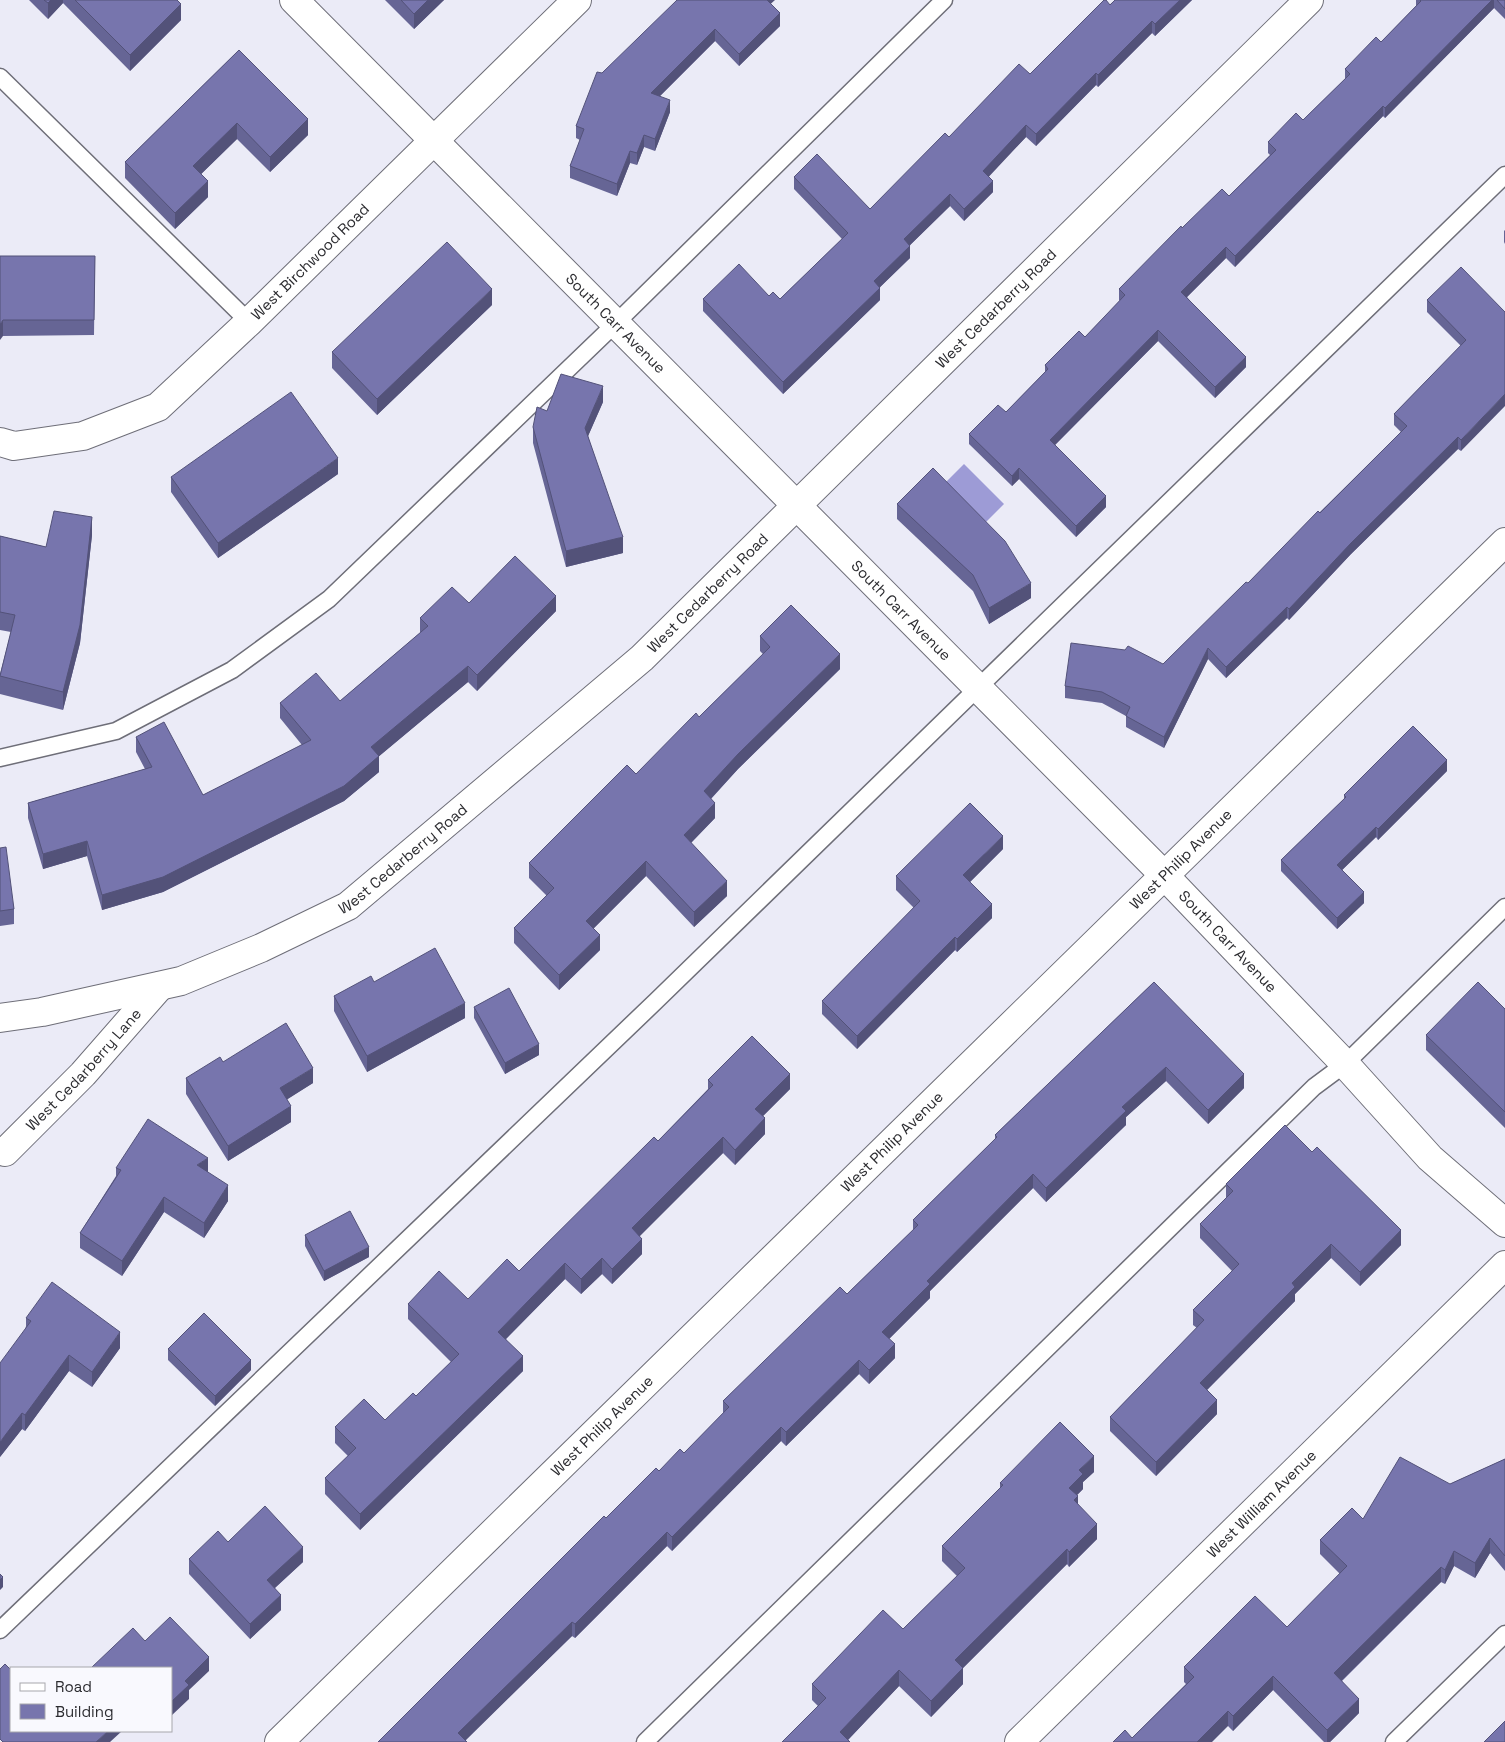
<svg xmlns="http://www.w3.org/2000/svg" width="1505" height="1742" viewBox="0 0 1505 1742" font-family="'Space Grotesk',sans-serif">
<rect width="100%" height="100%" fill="#ebebf7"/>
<path fill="#9d9bd6" d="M 964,464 L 1004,504 L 986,522 L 946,482 Z"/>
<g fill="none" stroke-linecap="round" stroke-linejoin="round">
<defs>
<path id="lane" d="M 0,77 L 249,322
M 0,758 L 116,731 L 232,670 L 329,599 L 614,325 L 944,0
M 0,1630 L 656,1001 L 1505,175
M 645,1742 L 1314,1087 L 1345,1064 L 1505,907
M 1394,1742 L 1505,1634"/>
<g id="street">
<path id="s1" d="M 294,0 L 1164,875 L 1345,1064 L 1430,1158 L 1505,1223"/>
<path id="s2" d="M 0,442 L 14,446 L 83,436 L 158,407 L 249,322 L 577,0"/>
<path id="s3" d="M 0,1018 L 42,1012 L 181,981 L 261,948 L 348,906 L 642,658 L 1309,0"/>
<path id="s4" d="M 5,1152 L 83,1074 L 160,986"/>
<path id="s5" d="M 1019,1742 L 1505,1265"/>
</g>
<g id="secondary">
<path id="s6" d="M 279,1742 L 1505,542"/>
</g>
</defs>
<use href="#lane" stroke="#6e6e78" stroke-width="19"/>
<use href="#street" stroke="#6e6e78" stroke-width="30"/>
<use href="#secondary" stroke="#6e6e78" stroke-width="30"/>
<use href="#lane" stroke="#fff" stroke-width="16"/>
<use href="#street" stroke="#fff" stroke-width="28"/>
<use href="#secondary" stroke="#fff" stroke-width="28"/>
</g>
<path fill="#666595" d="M 29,0 L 177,0 L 181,20 L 130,71 L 63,3 L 48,19 Z
M 385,0 L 444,0 L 414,29 Z
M 1115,0 L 1192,0 L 1155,36 L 1152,33 L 1098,87 L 1096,85 L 1036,146 L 1026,137 L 988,176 L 993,192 L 964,221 L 950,206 L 910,245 L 910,258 L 880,287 L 880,300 L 783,394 L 703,311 L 703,299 L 769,296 L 780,299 L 842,239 L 794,189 L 794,177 L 870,209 L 949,137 L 1030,74 Z
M 1416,0 L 1505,0 L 1505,19 L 1494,8 L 1385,118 L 1383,116 L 1235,267 L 1226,258 L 1187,297 L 1246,367 L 1215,398 L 1158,341 L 1055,445 L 1106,507 L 1076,537 L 1019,479 L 1012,486 L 969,444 L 969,434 L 1006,412 L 1045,372 L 1045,365 L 1085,337 L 1120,301 L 1119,300 L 1119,289 L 1182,228 L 1229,196 L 1270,155 L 1268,153 L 1268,142 L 1303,120 L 1345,79 L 1345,69 L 1381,42 L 1416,6 Z
M 771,4 L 780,26 L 739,66 L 715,41 L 660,96 L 670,112 L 655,151 L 644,147 L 637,165 L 630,163 L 617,196 L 570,178 L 570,166 L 580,140 L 576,138 L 576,126 L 602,73 Z
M 239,50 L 308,135 L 270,172 L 237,139 L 201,174 L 208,197 L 175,229 L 125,178 L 125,162 Z
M 1505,230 L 1505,244 L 1504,242 L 1504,231 Z
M 0,256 L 95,256 L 94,335 L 3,336 Z
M 1427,300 L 1505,312 L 1461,451 L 1458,449 L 1351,554 L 1289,620 L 1287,618 L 1226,678 L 1208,659 L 1164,748 L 1126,727 L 1126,716 L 1102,703 L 1065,698 L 1065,686 L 1163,664 L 1248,583 L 1401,432 L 1394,425 L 1394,414 L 1461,346 L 1427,312 Z
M 492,305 L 377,415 L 332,368 L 332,352 Z
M 603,402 L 588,436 L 623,553 L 566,567 L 533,443 L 533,427 L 547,411 Z
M 338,474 L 218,558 L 171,492 L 171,477 Z
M 897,504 L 1031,598 L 989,624 L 973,591 L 897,519 Z
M 92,535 L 80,643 L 63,710 L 0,694 L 0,674 L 11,632 L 0,630 L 0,536 L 46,547 Z
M 469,603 L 556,611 L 477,691 L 468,682 L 379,756 L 379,772 L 344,801 L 163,892 L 102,910 L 87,856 L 43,869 L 28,818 L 28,803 L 145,769 L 136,752 L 136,737 L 203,795 L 302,745 L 280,718 L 280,703 L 340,701 L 420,633 L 420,618 Z
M 760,636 L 840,669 L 738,769 L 711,799 L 715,818 L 691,843 L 727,896 L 694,927 L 646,876 L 593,929 L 600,950 L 559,990 L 514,943 L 514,928 L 547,896 L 529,878 L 529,863 L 636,774 L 699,717 L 763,654 L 760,651 Z
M 1447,771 L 1378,840 L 1376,837 L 1342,870 L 1364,903 L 1337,929 L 1281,871 L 1281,860 L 1344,799 L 1344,795 Z
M 0,848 L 14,909 L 14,924 L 0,926 Z
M 1003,849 L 970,882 L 992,918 L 957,952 L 955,950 L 857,1049 L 822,1014 L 822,1001 L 914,908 L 896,890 L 896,876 Z
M 374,982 L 465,1018 L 367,1072 L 334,1011 L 334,996 Z
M 1154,982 L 1244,1088 L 1208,1124 L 1166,1081 L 1126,1117 L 1126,1125 L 1046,1202 L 1033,1188 L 930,1291 L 930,1298 L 889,1339 L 895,1358 L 869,1384 L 859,1374 L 786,1446 L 781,1441 L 672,1551 L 667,1546 L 575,1638 L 572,1636 L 465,1740 L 378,1742 L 606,1518 L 659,1471 L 684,1453 L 723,1414 L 723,1401 L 847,1294 L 913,1230 L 913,1220 L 995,1139 L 995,1135 Z
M 474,1007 L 539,1055 L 505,1074 L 474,1018 Z
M 1505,1009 L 1505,1128 L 1426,1050 L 1426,1035 Z
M 186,1078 L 313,1083 L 287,1099 L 291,1122 L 228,1161 L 186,1094 Z
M 708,1080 L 790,1089 L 763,1116 L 765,1134 L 735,1165 L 723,1153 L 639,1236 L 642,1254 L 612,1284 L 602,1274 L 581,1294 L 565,1279 L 506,1339 L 523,1371 L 360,1530 L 325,1494 L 325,1478 L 348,1456 L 335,1443 L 335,1427 L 385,1420 L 416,1396 L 451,1362 L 408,1319 L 408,1304 L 468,1299 L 519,1271 L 658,1141 L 708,1089 Z
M 116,1168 L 208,1172 L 228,1201 L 204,1238 L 164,1212 L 122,1276 L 80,1248 L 80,1233 L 116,1176 Z
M 1226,1184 L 1401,1245 L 1360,1286 L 1331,1258 L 1295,1294 L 1295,1301 L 1207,1390 L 1217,1414 L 1156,1476 L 1110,1431 L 1110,1417 L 1197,1328 L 1193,1325 L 1193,1310 L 1232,1271 L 1200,1238 L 1200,1224 L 1226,1198 Z
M 305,1235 L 369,1257 L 324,1281 L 305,1246 Z
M 26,1318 L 120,1348 L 92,1387 L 69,1371 L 25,1431 L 22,1429 L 0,1457 L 26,1326 Z
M 168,1349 L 251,1370 L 215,1406 L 168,1360 Z
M 1505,1459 L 1505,1571 L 1490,1553 L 1475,1578 L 1454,1566 L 1445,1584 L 1441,1582 L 1342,1681 L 1359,1713 L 1330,1742 L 1324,1742 L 1273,1690 L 1233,1731 L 1228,1726 L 1132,1738 L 1186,1684 L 1184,1682 L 1184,1667 L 1287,1627 L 1340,1574 L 1320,1554 L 1320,1540 L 1363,1519 L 1450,1484 Z
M 1094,1472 L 1083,1482 L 1083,1489 L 1077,1495 L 1078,1504 L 1097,1539 L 1069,1567 L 1067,1564 L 963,1668 L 963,1684 L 931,1717 L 899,1686 L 848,1740 L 818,1706 L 812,1700 L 812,1684 L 903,1629 L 957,1576 L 942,1561 L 942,1546 L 1000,1488 L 1000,1483 Z
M 228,1542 L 303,1562 L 275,1588 L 281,1610 L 250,1639 L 189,1574 L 189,1559 Z"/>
<path fill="#535279" d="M 51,0 L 63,0 L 63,3 L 48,19 L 48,3 Z
M 428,0 L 444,0 L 414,29 L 414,14 Z
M 764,0 L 775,0 L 764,10 Z
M 1180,0 L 1192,0 L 1155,36 L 1155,24 Z
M 1492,0 L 1494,0 L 1494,8 L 1385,118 L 1385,108 Z
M 181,4 L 181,20 L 130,71 L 130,55 Z
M 780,13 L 780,26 L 739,66 L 739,54 Z
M 1152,21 L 1152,33 L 1098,87 L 1098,75 Z
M 715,29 L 715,41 L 651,105 L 651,93 Z
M 1096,73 L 1096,85 L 1036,146 L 1036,134 Z
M 670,100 L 670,112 L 655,151 L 655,139 Z
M 1383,106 L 1383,116 L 1235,267 L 1235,256 Z
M 308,119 L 308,135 L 270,172 L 270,157 Z
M 237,123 L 237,139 L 193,182 L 193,166 Z
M 1026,125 L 1026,137 L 983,183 L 983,171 Z
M 644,135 L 644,147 L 637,165 L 637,153 Z
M 630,151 L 630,163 L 617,196 L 617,184 Z
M 208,181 L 208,197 L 175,229 L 175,213 Z
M 993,181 L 993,192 L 964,221 L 964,209 Z
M 950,194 L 950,206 L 904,251 L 904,239 Z
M 910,246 L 910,258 L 874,293 L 874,281 Z
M 1226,247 L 1226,258 L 1181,303 L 1181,292 Z
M 880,288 L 880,300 L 783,394 L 783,382 Z
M 492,289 L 492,305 L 377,415 L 377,399 Z
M 3,320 L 3,336 L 0,340 L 0,324 Z
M 1158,330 L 1158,341 L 1050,450 L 1050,440 Z
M 1246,357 L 1246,367 L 1215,398 L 1215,387 Z
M 603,386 L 603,402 L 585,443 L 585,428 Z
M 1505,394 L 1505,406 L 1461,451 L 1461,440 Z
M 1458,437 L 1458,449 L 1351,554 L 1289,620 L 1289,609 L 1351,543 Z
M 338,458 L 338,474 L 218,558 L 218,543 Z
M 1019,468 L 1019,479 L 1012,486 L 1012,476 Z
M 1106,496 L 1106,507 L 1076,537 L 1076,526 Z
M 92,517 L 92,535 L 80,643 L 63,710 L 63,692 Z
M 623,537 L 623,553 L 566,567 L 566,551 Z
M 1031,583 L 1031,598 L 989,624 L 989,608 Z
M 556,596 L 556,611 L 477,691 L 477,675 Z
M 1287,607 L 1287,618 L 1226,678 L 1226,667 Z
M 1208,648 L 1208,659 L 1164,748 L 1164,737 Z
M 840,654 L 840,669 L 738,769 L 704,806 L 704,791 L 738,754 Z
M 468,666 L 468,682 L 371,763 L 371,747 Z
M 379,756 L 379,772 L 344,801 L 163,892 L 102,910 L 102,895 Z
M 1447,760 L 1447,771 L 1378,840 L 1378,829 Z
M 715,803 L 715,818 L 684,850 L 684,835 Z
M 1376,827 L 1376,837 L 1337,875 L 1337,865 Z
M 1003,836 L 1003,849 L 963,889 L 963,875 Z
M 87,841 L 87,856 L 43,869 L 43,854 Z
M 646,861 L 646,876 L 586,936 L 586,921 Z
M 727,881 L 727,896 L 694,927 L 694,912 Z
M 1364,892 L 1364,903 L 1337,929 L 1337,918 Z
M 992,904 L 992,918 L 957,952 L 957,939 Z
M 600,935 L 600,950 L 559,990 L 559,975 Z
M 955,937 L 955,950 L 857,1049 L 857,1036 Z
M 465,1003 L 465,1018 L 367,1072 L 367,1056 Z
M 539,1044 L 539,1055 L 505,1074 L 505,1063 Z
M 1166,1067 L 1166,1081 L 1126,1117 L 1126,1125 L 1046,1202 L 1046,1188 L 1122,1107 Z
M 313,1068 L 313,1083 L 280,1104 L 280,1088 Z
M 790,1074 L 790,1089 L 755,1124 L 755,1109 Z
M 1244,1074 L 1244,1088 L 1208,1124 L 1208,1110 Z
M 291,1106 L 291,1122 L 228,1161 L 228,1146 Z
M 765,1118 L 765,1134 L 735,1165 L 735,1150 Z
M 723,1137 L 723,1153 L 632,1244 L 632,1228 Z
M 208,1158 L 208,1174 L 197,1165 Z
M 1033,1174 L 1033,1188 L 930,1291 L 930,1298 L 882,1346 L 882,1332 L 927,1281 Z
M 228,1185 L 228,1201 L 204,1238 L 204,1223 Z
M 164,1197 L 164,1212 L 122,1276 L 122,1261 Z
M 1401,1230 L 1401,1245 L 1360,1286 L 1360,1272 Z
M 642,1239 L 642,1254 L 612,1284 L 612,1269 Z
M 1331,1244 L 1331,1258 L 1295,1294 L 1295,1301 L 1200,1397 L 1200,1383 L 1292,1283 Z
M 369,1247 L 369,1257 L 324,1281 L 324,1271 Z
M 602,1258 L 602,1274 L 581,1294 L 581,1279 Z
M 565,1263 L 565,1279 L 498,1347 L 498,1332 Z
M 120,1332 L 120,1348 L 92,1387 L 92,1372 Z
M 895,1344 L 895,1358 L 869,1384 L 869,1370 Z
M 69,1355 L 69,1371 L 25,1431 L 25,1415 Z
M 523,1356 L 523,1371 L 360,1530 L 360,1514 Z
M 251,1360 L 251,1370 L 215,1406 L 215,1396 Z
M 859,1360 L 859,1374 L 786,1446 L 786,1432 Z
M 1217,1400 L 1217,1414 L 1156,1476 L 1156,1462 Z
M 22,1413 L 22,1429 L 0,1457 L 0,1442 Z
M 781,1427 L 781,1441 L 672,1551 L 672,1537 Z
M 1094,1456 L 1094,1472 L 1083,1482 L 1083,1489 L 1069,1503 L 1069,1488 L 1079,1470 Z
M 1078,1496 L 1078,1512 L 1074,1500 Z
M 1097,1524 L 1097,1539 L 1069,1567 L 1069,1552 Z
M 667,1532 L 667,1546 L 575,1638 L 575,1624 Z
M 1490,1538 L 1490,1553 L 1475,1578 L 1475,1563 Z
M 303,1547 L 303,1562 L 267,1595 L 267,1580 Z
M 1067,1549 L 1067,1564 L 963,1668 L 963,1684 L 931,1717 L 931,1701 L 955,1660 Z
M 1454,1551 L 1454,1566 L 1445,1584 L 1445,1570 Z
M 1441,1567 L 1441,1582 L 1334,1688 L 1334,1673 Z
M 3,1577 L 3,1587 L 0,1590 L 0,1580 Z
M 281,1595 L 281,1610 L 250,1639 L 250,1624 Z
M 572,1622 L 572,1636 L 464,1742 L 458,1733 Z
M 209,1657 L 209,1671 L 189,1690 L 189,1699 L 171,1716 L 171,1702 L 185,1681 Z
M 899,1670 L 899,1686 L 846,1742 L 840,1732 Z
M 1273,1676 L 1273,1690 L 1233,1731 L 1233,1716 Z
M 1359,1699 L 1359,1713 L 1330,1742 L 1327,1742 L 1327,1730 Z
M 1228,1711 L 1228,1726 L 1212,1742 L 1197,1742 Z
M 108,1731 L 122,1731 L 110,1742 L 96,1742 Z"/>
<path fill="#7775ad" stroke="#535279" d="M 44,0 L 51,0 L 48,3 Z
M 75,0 L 177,0 L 181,4 L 130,55 Z
M 401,0 L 428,0 L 414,14 Z
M 677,0 L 767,0 L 780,13 L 739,54 L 715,29 L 651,93 L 670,100 L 655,139 L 644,135 L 637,153 L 630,151 L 617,184 L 570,166 L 584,129 L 576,126 L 597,72 L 602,73 Z
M 1104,0 L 1106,0 L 1110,5 L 1115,0 L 1180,0 L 1155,24 L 1152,21 L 1098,75 L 1096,73 L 1036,134 L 1026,125 L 983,171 L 993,181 L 964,209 L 950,194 L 904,239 L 910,246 L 874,281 L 880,288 L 783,382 L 703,299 L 739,264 L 769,296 L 773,292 L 780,299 L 848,233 L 794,177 L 817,154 L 870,209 L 945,133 L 949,137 L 1019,64 L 1030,74 Z
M 1420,0 L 1492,0 L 1385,108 L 1383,106 L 1235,256 L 1226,247 L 1181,292 L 1246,357 L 1215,387 L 1158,330 L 1050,440 L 1106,496 L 1076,526 L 1019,468 L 1012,476 L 969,434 L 998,405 L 1006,412 L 1048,369 L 1045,365 L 1079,331 L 1085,337 L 1125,295 L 1119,289 L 1181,226 L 1182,228 L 1222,189 L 1229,196 L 1276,150 L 1268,142 L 1296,113 L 1303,120 L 1350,74 L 1345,69 L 1376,37 L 1381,42 L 1421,1 Z
M 1497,0 L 1505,0 L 1505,9 Z
M 239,50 L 308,119 L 270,157 L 237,123 L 193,166 L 208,181 L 175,213 L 125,162 Z
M 447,242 L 492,289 L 377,399 L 332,352 Z
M 0,256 L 95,256 L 94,320 L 3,320 L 0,324 Z
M 1461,267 L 1505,312 L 1505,394 L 1461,440 L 1458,437 L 1351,543 L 1289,609 L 1287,607 L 1226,667 L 1208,648 L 1164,737 L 1126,716 L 1130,707 L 1102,692 L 1065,686 L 1071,643 L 1125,650 L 1128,646 L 1163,664 L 1246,582 L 1248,583 L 1318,511 L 1320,513 L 1407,426 L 1394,414 L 1466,340 L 1427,300 Z
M 561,374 L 603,386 L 585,428 L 623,537 L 566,551 L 533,427 L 537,407 L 547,411 Z
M 291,392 L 338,458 L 218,543 L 171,477 Z
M 933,468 L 1005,541 L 1031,583 L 989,608 L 973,575 L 897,504 Z
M 54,511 L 92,517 L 80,625 L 63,692 L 0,676 L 15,615 L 0,612 L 0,536 L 46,547 Z
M 515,556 L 556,596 L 477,675 L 468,666 L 371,747 L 379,756 L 344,786 L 163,877 L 102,895 L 87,841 L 43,854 L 28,803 L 152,767 L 136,737 L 164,722 L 203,795 L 311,740 L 280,703 L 316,673 L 340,701 L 428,626 L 420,618 L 452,587 L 469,603 Z
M 791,605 L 840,654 L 738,754 L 704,791 L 715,803 L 684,835 L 727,881 L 694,912 L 646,861 L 586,921 L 600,935 L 559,975 L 514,928 L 554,888 L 529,863 L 627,765 L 636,774 L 696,713 L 699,717 L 770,647 L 760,636 Z
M 1413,726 L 1447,760 L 1378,829 L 1376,827 L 1337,865 L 1364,892 L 1337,918 L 1281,860 L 1346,797 L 1344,795 Z
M 970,803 L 1003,836 L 963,875 L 992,904 L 957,939 L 955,937 L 857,1036 L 822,1001 L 920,901 L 896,876 Z
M 6,847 L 14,909 L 0,911 L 0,848 Z
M 435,948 L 465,1003 L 367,1056 L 334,996 L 371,976 L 374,982 Z
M 1154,982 L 1244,1074 L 1208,1110 L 1166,1067 L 1122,1107 L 1126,1111 L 1046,1188 L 1033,1174 L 927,1281 L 930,1284 L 882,1332 L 895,1344 L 869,1370 L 859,1360 L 786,1432 L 781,1427 L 672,1537 L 667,1532 L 575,1624 L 572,1622 L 458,1733 L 467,1742 L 378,1742 L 604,1516 L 606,1518 L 656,1468 L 659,1471 L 680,1449 L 684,1453 L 729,1407 L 723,1401 L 840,1287 L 847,1294 L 918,1225 L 913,1220 L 997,1137 L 995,1135 Z
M 1478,982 L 1505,1009 L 1505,1112 L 1426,1035 Z
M 509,988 L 539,1044 L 505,1063 L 474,1007 Z
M 286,1023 L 313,1068 L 280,1088 L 291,1106 L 228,1146 L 186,1078 L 220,1057 L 223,1062 Z
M 752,1036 L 790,1074 L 755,1109 L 765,1118 L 735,1150 L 723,1137 L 632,1228 L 642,1239 L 612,1269 L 602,1258 L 581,1279 L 565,1263 L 498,1332 L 523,1356 L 360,1514 L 325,1478 L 356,1448 L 335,1427 L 364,1399 L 385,1420 L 413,1393 L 416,1396 L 459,1354 L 408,1304 L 439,1271 L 468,1299 L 507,1259 L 519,1271 L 654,1137 L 658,1141 L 713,1085 L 708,1080 Z
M 148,1119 L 208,1158 L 197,1165 L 228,1185 L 204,1223 L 164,1197 L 122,1261 L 80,1233 L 121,1170 L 116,1168 Z
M 1285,1125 L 1312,1152 L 1317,1147 L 1401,1230 L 1360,1272 L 1331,1244 L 1292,1283 L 1295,1287 L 1200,1383 L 1217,1400 L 1156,1462 L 1110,1417 L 1204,1320 L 1193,1310 L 1239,1264 L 1200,1224 L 1233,1191 L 1226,1184 Z
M 350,1211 L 369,1247 L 324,1271 L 305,1235 Z
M 52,1282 L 120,1332 L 92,1372 L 69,1355 L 25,1415 L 22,1413 L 0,1442 L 0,1363 L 31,1321 L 26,1318 Z
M 204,1313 L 251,1360 L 215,1396 L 168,1349 Z
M 1060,1422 L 1094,1456 L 1079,1470 L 1083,1474 L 1069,1488 L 1078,1496 L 1074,1500 L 1097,1524 L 1069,1552 L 1067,1549 L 955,1660 L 963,1668 L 931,1701 L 899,1670 L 840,1732 L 850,1742 L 782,1742 L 826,1698 L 812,1684 L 883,1610 L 903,1629 L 965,1568 L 942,1546 L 1003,1485 L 1000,1483 Z
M 1400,1457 L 1450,1484 L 1505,1459 L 1505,1556 L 1490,1538 L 1475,1563 L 1454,1551 L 1445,1570 L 1441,1567 L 1334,1673 L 1359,1699 L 1327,1730 L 1273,1676 L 1233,1716 L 1228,1711 L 1197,1742 L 1113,1742 L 1125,1730 L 1132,1738 L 1194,1677 L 1184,1667 L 1255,1596 L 1287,1627 L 1347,1566 L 1320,1540 L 1352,1508 L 1363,1519 Z
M 265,1506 L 303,1547 L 267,1580 L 281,1595 L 250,1624 L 189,1559 L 218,1531 L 228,1542 Z
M 0,1574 L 3,1577 L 0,1580 Z
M 170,1617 L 209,1657 L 185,1681 L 189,1685 L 171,1702 L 171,1668 L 91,1668 L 133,1628 L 145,1641 Z
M 5,1664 L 11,1670 L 11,1731 L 108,1731 L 96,1742 L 3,1742 L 0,1739 L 0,1669 Z
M 1505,1721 L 1505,1742 L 1484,1742 Z"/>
<g text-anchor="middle" stroke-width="4" stroke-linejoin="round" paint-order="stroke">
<g font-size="15" fill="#2c2c30" stroke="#f9f9fe">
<text dy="5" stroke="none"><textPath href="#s2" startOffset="375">West Birchwood Road</textPath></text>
<text dy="5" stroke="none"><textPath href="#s3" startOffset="1250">West Cedarberry Road</textPath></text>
<text dy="5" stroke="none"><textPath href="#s1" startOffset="456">South Carr Avenue</textPath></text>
<text dy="5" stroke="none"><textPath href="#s3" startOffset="845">West Cedarberry Road</textPath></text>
<text dy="5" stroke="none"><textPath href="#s1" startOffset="861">South Carr Avenue</textPath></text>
<text dy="5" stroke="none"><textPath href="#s3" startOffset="440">West Cedarberry Road</textPath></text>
<text dy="5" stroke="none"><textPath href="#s6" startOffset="1262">West Philip Avenue</textPath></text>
<text dy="5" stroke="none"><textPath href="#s1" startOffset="1326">South Carr Avenue</textPath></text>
<text dy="5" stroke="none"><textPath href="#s4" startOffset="114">West Cedarberry Lane</textPath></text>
<text dy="5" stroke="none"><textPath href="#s6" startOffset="858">West Philip Avenue</textPath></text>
<text dy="5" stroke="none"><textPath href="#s6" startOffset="452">West Philip Avenue</textPath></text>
<text dy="5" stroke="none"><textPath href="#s5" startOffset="340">West William Avenue</textPath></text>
</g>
</g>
<rect x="10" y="1667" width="162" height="65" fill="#f9f9fe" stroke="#a7a7ac"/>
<rect x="20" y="1683" width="25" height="8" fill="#ffffff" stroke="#a7a7ac"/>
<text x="55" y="1692" font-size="15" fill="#2c2c30">Road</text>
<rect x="20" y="1704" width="25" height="15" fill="#7775ad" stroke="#a7a7ac"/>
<text x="55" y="1717" font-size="15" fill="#2c2c30">Building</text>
</svg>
